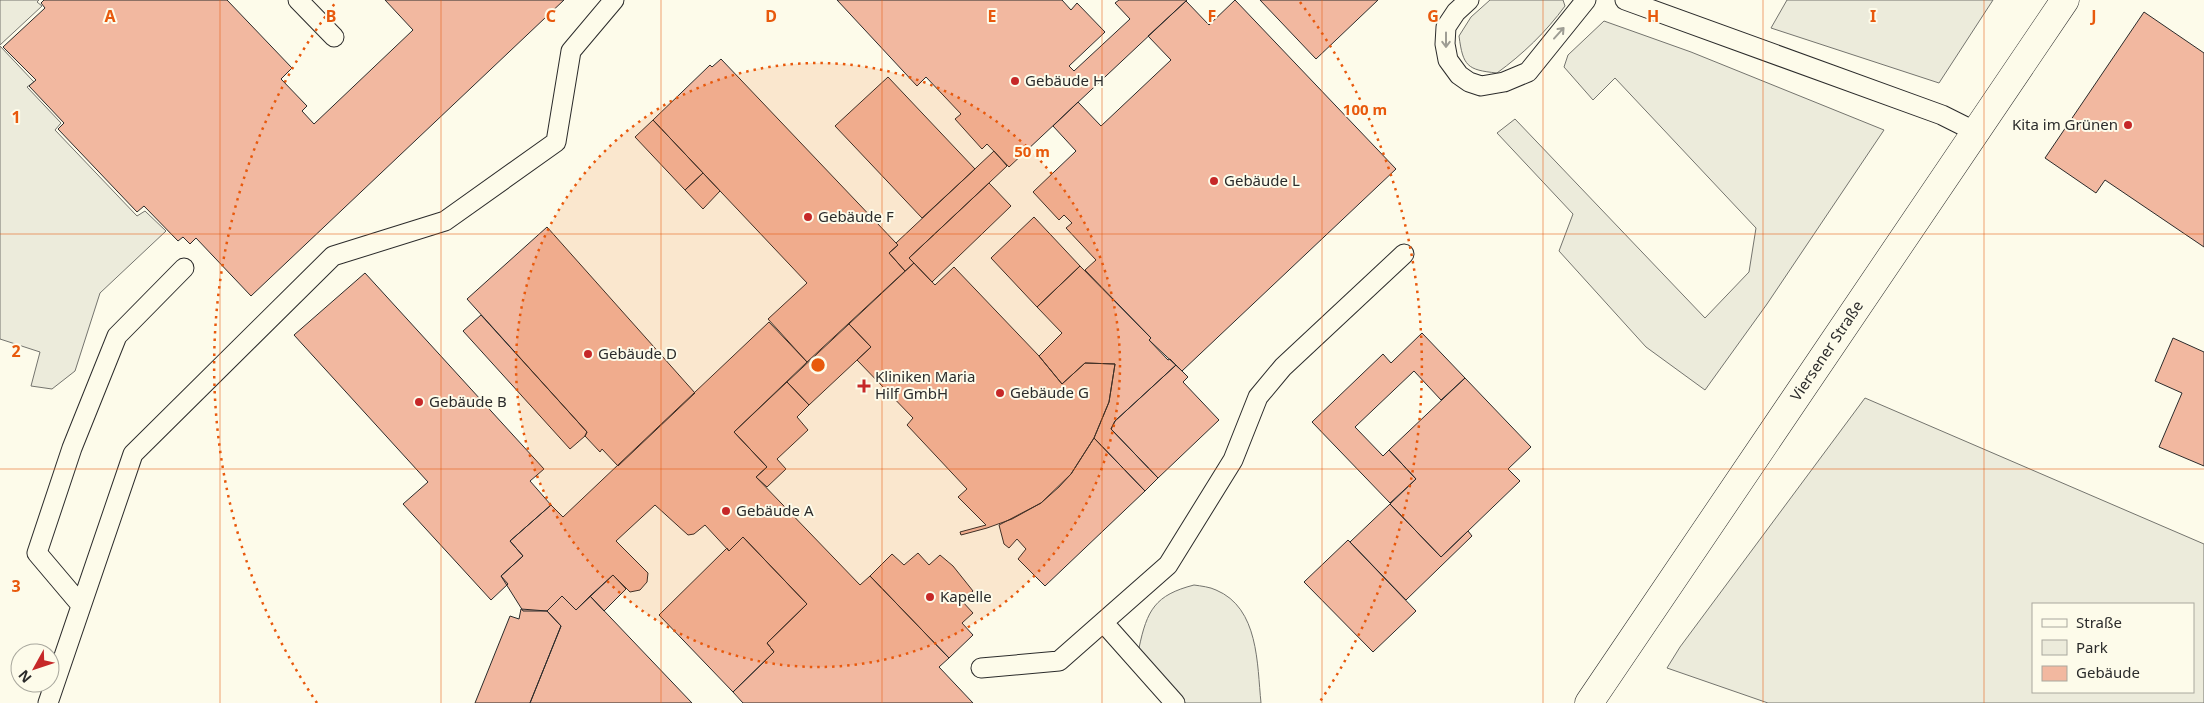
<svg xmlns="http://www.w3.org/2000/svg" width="2204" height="703" viewBox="0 0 2204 703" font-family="'Noto Sans',sans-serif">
<rect width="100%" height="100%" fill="#fdfbea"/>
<path fill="#ecebdb" stroke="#74746e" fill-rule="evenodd" d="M 0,0 L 39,0 L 37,2 L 42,6 L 0,45 Z
M 1490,0 L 1563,0 L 1565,6 C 1546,32 1523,54 1497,73 C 1467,70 1463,66 1459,36 L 1471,17 Z
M 1787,0 L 1993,0 L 1939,83 L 1771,28 Z
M 1604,21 L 1691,52 L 1884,130 L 1767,304 L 1705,390 L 1646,347 L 1559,251 L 1573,214 L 1497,133 L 1515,119 L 1705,318 L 1749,272 L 1756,228 L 1615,78 L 1593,100 L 1564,67 L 1568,55 Z
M 0,46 L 34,82 L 27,87 L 61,123 L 55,130 L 137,216 L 145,211 L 166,231 L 100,293 L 75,371 L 52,389 L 31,386 L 40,352 L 0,339 Z
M 1865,398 L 2204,544 L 2204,703 L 1768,703 L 1667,668 L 1680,647 ZM 2033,604 L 2193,604 L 2193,692 L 2033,692 Z
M 1194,585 C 1201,586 1210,587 1216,590 C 1259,608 1257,664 1261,703 L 1182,703 L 1139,648 C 1147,610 1155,595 1194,585 Z"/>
<path fill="#f2b8a0" stroke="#2b2b2b" d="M 44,0 L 227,0 L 292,68 L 281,79 L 307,106 L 302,111 L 314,124 L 413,30 L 385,0 L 564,0 L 251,296 L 196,238 L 190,244 L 183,237 L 178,241 L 144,206 L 137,212 L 58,129 L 64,123 L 29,86 L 36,80 L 3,47 L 45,8 L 41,3 Z
M 837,0 L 1062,0 L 1071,10 L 1077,3 L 1105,32 L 1069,66 L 1074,71 L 1130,19 L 1115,3 L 1119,0 L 1187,0 L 1009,167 L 987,144 L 982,149 L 955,119 L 961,114 L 926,77 L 917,86 Z
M 1235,0 L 1396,169 L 1182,371 L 1149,340 L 1151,338 L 1085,270 L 1096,260 L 1066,228 L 1072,223 L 1064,215 L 1059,220 L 1033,192 L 1076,151 L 1053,126 L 1078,102 L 1101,126 L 1171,60 L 1148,36 L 1186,1 L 1209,25 Z
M 1260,0 L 1378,0 L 1316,59 Z
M 2144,12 L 2204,53 L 2204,247 L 2105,180 L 2096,193 L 2045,158 Z
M 721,59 L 896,243 L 898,245 L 889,253 L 905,271 L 807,362 L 768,319 L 807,283 L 653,120 L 710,65 L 712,67 Z
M 888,77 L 975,169 L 922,218 L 835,126 Z
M 653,120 L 703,173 L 685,190 L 635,137 Z
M 994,151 L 1007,166 L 909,258 L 914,263 L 905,271 L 889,253 L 898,245 L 896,243 Z
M 703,173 L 720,191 L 703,209 L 685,190 Z
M 989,183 L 1011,206 L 932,282 L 909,258 Z
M 1034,217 L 1080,266 L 1037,307 L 991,258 Z
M 547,227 L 695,393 L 618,466 L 602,449 L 600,452 L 585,436 L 587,432 L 467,299 Z
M 914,263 L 935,285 L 954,267 L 1039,356 L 1062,384 L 1085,363 L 1115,364 L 1109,402 L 1094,438 L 1071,474 L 1041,503 L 1012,519 L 987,528 L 961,535 L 960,532 L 986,525 L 958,497 L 967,489 L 907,425 L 913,418 L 857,360 L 871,347 L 849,324 Z
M 1080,266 L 1151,338 L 1149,340 L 1168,360 L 1170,359 L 1176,365 L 1115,421 L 1111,429 L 1158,478 L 1145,491 L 1094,438 L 1109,402 L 1115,364 L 1085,363 L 1062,384 L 1039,356 L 1062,333 L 1037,307 Z
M 365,273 L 544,469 L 530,481 L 551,505 L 510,541 L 523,556 L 501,576 L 508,584 L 491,600 L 403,504 L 428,482 L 294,335 Z
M 481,315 L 587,432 L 585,436 L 570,449 L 463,331 Z
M 769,322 L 807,362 L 734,432 L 767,467 L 756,477 L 860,585 L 870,576 L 949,658 L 939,667 L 973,703 L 743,703 L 733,692 L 774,652 L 767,643 L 807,604 L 743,537 L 729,551 L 705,525 L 694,534 L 688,535 L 655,505 L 616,541 L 648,573 L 647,582 L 640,590 L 630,592 L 613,575 L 576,610 L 562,596 L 547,611 L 523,611 L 501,576 L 523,556 L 510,541 L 551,505 L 563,517 Z
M 849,324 L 871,347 L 809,405 L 787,382 Z
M 1422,333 L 1465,378 L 1441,400 L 1414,371 L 1355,427 L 1383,456 L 1389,450 L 1416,479 L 1390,503 L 1312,422 L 1383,354 L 1391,363 Z
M 2173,338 L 2204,352 L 2204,466 L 2159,447 L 2182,393 L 2155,381 Z
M 1176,365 L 1188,377 L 1183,382 L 1219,420 L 1158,478 L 1111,429 L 1115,421 Z
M 1465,378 L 1531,447 L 1508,469 L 1520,481 L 1441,557 L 1390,504 L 1416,479 L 1389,450 Z
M 787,382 L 809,405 L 797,417 L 808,430 L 777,459 L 786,469 L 767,487 L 756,477 L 767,467 L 734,432 Z
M 1094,438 L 1145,491 L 1045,586 L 1018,559 L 1026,549 L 1017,539 L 1009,548 L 1004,544 L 999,525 L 1041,503 L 1059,487 L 1071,474 Z
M 1390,504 L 1441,557 L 1468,531 L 1472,536 L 1406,600 L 1350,542 Z
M 743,537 L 807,604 L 767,643 L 774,652 L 733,692 L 659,615 L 727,548 L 729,551 Z
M 1348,540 L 1416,611 L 1373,652 L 1304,582 Z
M 918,553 L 929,565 L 940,555 L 953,566 L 973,591 L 962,601 L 973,613 L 962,623 L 973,635 L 949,658 L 870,576 L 892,554 L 904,565 Z
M 613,575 L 626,589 L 604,611 L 590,596 Z
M 562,596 L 576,610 L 590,596 L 692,703 L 530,703 L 561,626 L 547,611 Z
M 521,609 L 547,611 L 561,626 L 530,703 L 475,703 L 510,616 L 519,619 Z"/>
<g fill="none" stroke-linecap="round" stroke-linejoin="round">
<defs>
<path id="service" d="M 298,0 L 334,37
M 1469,0 L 1456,12 L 1446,27 L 1445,44 L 1448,60 L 1459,75 L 1469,82 L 1481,86 L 1504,82 L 1528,72 L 1586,0
M 1625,0 L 1942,115 L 1976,132
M 81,605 L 37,553 L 72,448 L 117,336 L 184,268
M 1103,622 L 1175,703
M 981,668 L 1059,661 L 1168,565 L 1233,460 L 1258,397 L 1283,367 L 1404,254
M 48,703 L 133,454 L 333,256 L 445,221 L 556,142 L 571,51 L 614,0"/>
<path id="secondary" d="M 1589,703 L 2065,0"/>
</defs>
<use href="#service" stroke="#2b2b2b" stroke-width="21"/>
<use href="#secondary" stroke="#2b2b2b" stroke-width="29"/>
<use href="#service" stroke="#fdfbea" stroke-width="19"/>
<use href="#secondary" stroke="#fdfbea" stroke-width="28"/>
</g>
<defs><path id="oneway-shaft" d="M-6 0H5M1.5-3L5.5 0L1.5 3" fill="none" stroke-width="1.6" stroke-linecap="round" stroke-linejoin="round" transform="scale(1.25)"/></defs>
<g stroke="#9e9d94">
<use href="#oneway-shaft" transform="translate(1559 33) rotate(-48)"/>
<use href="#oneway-shaft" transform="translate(1446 40) rotate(90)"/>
</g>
<path fill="none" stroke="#e8590c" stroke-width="1" stroke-opacity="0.55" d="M 220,0 L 220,703M 441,0 L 441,703M 661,0 L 661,703M 882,0 L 882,703M 1102,0 L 1102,703M 1322,0 L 1322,703M 1543,0 L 1543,703M 1763,0 L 1763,703M 1984,0 L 1984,703M 0,234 L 2204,234M 0,469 L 2204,469"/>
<circle cx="818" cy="365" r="302" fill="#e8590c" fill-opacity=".12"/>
<g fill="none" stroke="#e8590c" stroke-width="2.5" stroke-dasharray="2.5 5">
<circle cx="818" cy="365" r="302"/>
<path d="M317 703A604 604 0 0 1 336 2M1300 2A604 604 0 0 1 1319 703"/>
</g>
<g fill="#c62828" stroke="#fdfbea" stroke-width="2">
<circle cx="1015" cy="81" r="5"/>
<circle cx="2128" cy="125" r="5"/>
<circle cx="1214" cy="181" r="5"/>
<circle cx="808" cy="217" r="5"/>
<circle cx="588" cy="354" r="5"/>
<path d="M861.5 378.5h5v5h5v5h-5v5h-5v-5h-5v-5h5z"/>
<circle cx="1000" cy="393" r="5"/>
<circle cx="419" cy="402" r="5"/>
<circle cx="726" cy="511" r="5"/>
<circle cx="930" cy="597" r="5"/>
</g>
<g text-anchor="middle" stroke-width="4" stroke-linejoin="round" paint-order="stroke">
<g font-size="15" fill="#2b2b2b" stroke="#fdfbea" text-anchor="start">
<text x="1025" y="86">Gebäude H</text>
<text x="2118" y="130" text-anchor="end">Kita im Grünen</text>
<text x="1224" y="186">Gebäude L</text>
<text x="818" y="222">Gebäude F</text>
<text x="598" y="359">Gebäude D</text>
<text x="875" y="382">Kliniken Maria<tspan x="875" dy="17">Hilf GmbH</tspan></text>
<text x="1010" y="398">Gebäude G</text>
<text x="429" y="407">Gebäude B</text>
<text x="736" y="516">Gebäude A</text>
<text x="940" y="602">Kapelle</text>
</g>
<g font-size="15" fill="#2b2b2b" stroke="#fdfbea">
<text transform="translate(1827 351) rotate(-56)" y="5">Viersener Straße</text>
</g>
</g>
<g font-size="16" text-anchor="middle" font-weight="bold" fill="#e8590c" stroke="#fdfbea" stroke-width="4" stroke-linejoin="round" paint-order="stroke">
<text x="110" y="22">A</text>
<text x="331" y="22">B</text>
<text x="551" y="22">C</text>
<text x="771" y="22">D</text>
<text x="992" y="22">E</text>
<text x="1212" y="22">F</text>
<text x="1433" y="22">G</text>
<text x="1653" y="22">H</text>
<text x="1873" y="22">I</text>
<text x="2094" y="22">J</text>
<text x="16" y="123">1</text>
<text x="16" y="357">2</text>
<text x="16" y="592">3</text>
</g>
<circle cx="818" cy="365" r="8" fill="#e8590c" stroke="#fdfbea" stroke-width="2.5"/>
<g font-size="15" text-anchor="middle" font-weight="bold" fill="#e8590c" stroke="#fdfbea" stroke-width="4" stroke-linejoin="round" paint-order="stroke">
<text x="1365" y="115">100 m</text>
<text x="1032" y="157">50 m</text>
</g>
<rect x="2032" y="603" width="162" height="90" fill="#fdfbea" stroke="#a9a89e"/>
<rect x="2042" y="619" width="25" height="8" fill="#fdfbea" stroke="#a9a89e"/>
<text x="2076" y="628" font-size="15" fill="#2b2b2b">Straße</text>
<rect x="2042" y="640" width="25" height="15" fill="#ecebdb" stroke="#a9a89e"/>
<text x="2076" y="653" font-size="15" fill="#2b2b2b">Park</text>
<rect x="2042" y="666" width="25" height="15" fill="#f2b8a0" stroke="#a9a89e"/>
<text x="2076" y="678" font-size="15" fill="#2b2b2b">Gebäude</text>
<g transform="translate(35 668) rotate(230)"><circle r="24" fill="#fdfbea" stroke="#a9a89e"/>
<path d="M0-4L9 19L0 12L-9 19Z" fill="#c62828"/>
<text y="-8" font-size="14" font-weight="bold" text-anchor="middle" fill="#2b2b2b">N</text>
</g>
</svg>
